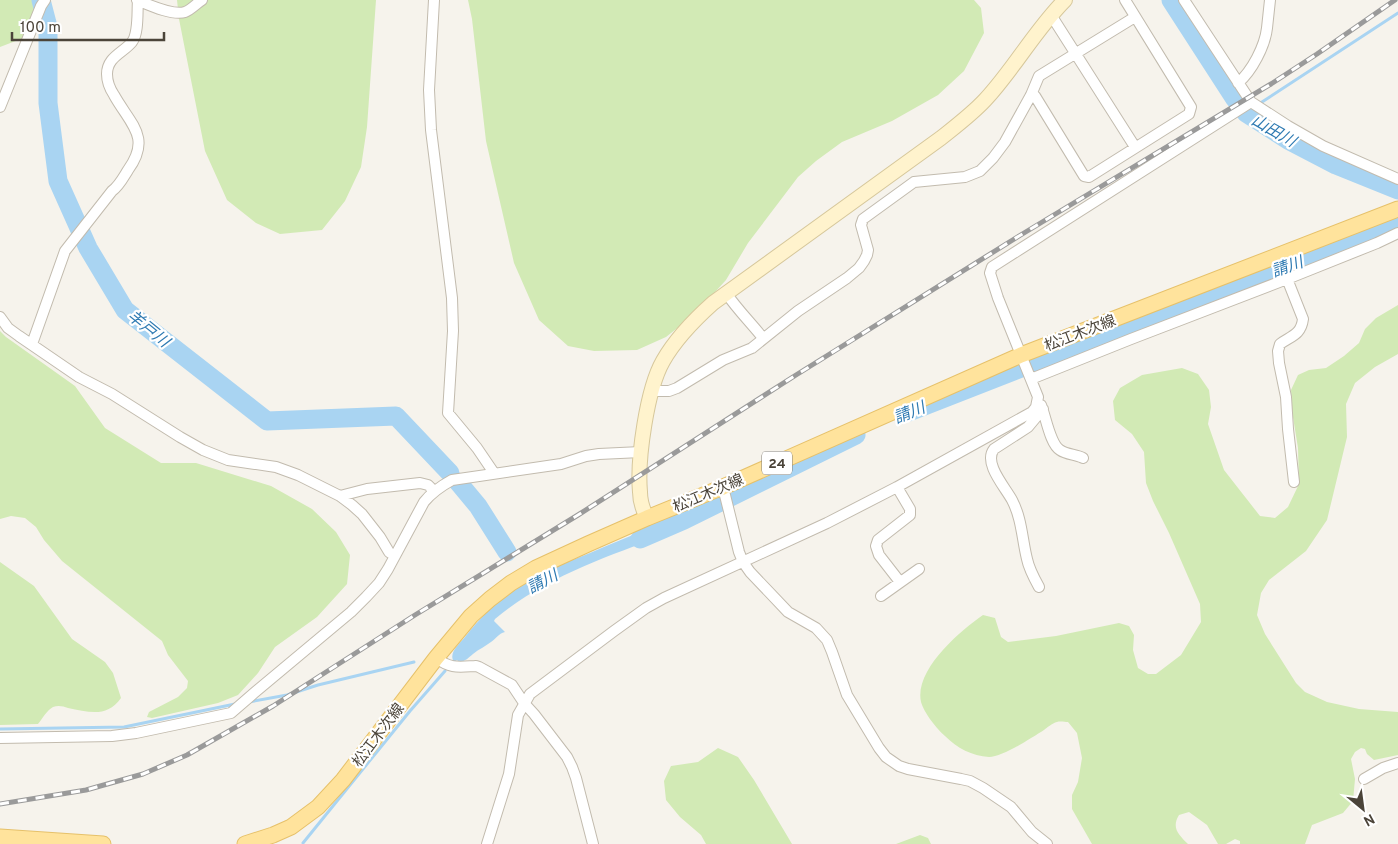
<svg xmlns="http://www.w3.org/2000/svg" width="1398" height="844" viewBox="0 0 1398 844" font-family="Overpass,'Noto Sans JP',sans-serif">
<rect width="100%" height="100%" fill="#f6f3ec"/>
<path fill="#d2eab5" d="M 0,0 L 44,0 L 26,37 L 0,47 Z
M 177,0 L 376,0 L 367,127 L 361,167 L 345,201 L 322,230 L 280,234 L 256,223 L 227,200 L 205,151 L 179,19 Z
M 468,0 L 974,0 L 981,8 L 984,33 L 964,71 L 938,95 L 892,121 L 842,142 L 816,161 L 798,177 L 748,243 L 726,280 L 695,314 L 666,337 L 637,350 L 594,351 L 568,346 L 539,320 L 514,263 L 486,141 L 472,19 Z
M 1398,305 L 1398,354 L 1375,367 L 1355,383 L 1346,404 L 1347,437 L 1327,520 L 1306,551 L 1269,580 L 1261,593 L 1257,615 L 1265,634 L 1296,683 L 1305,692 L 1327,702 L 1359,709 L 1398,712 L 1398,755 L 1374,760 L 1367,754 L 1365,749 L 1361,748 L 1355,752 L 1351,759 L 1355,779 L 1353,801 L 1343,813 L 1312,825 L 1305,844 L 1240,844 L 1240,841 L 1235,839 L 1226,844 L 1218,844 L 1207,825 L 1189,812 L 1179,815 C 1171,828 1179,835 1188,844 L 1092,844 L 1072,809 L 1072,795 L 1078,782 L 1082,758 L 1077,733 L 1068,722 C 1065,722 1060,721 1057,722 C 1052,723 1047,728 1044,730 C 1031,738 1003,757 989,757 C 972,756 957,748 945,736 C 937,729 924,713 921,702 C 914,670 960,631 983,615 L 995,618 L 1001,637 L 1008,642 L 1056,636 L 1119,623 L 1129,626 L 1134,635 L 1133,650 L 1138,668 L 1148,674 L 1156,674 L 1181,655 L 1201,622 L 1200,604 L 1169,533 L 1153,501 L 1146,483 L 1144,452 L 1132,434 L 1115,420 L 1113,401 L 1120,388 L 1142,375 L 1182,368 L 1198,374 L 1209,390 L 1211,407 L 1208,424 L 1224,470 L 1260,516 L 1275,518 L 1288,507 L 1299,484 L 1298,448 L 1292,411 L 1291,390 L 1298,375 L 1309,370 L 1326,368 L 1344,356 L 1359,343 L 1365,329 L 1376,318 Z
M 0,331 L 6,337 L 75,386 L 105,428 L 161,463 L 196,463 L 271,486 L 312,509 L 336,532 L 350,555 L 347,584 L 317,617 L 275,647 L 258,673 L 238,695 L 218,703 L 152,718 L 147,717 L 149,712 L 178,697 L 187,688 L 188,681 L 168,655 L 162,641 L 62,561 L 44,540 L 36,527 L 25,518 L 11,516 L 0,519 Z
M 0,562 L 34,586 L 72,639 L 105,662 L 113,673 L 121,698 C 107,718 89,712 68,708 C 63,706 58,705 53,707 C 47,710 42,719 38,724 L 0,725 Z
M 718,748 L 738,757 L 754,780 L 792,844 L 706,844 L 701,835 L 680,817 L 666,800 L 664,781 L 671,766 L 698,762 Z
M 920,835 L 928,838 L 931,844 L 896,844 Z"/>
<path fill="#a9d4f2" d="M 660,524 L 665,535 C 605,557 544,578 495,619 L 494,621 L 505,632 C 498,634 497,638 491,642 C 486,646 479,649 473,654 C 468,658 466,661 459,662 L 457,660 L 454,662 C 448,653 459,644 465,637 C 480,618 497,601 518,587 C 540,573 565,563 590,553 C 613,543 637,533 660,524 Z"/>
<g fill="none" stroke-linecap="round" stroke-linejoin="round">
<path stroke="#a9d4f2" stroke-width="3" d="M 1262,102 L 1398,13
M 1246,113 L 1250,111
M 249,702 L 287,695 L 318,685 L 414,662
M 0,729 L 124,727 L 235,704
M 303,843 L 410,711 L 445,671"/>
<path stroke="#a9d4f2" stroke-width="19" d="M 41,0 L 48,27 L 48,103 L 58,181 L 88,248 L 125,310 L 267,421 L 396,416 L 450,473
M 1171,0 L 1235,99 L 1246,113 L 1288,140 L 1336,165 L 1398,190
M 909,412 L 1174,308 L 1398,225
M 458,482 L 478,506 L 507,552
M 640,539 L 684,520 L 856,435"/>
<defs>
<path id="street" d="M 137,0 C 149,5 173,16 185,12 C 191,10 197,3 202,0
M 434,0 L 429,90 L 431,130 L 452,298 L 453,331 L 448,413 L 477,448 L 494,473
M 1184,0 L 1251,102 L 1288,126 L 1323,146 L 1398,179
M 1051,15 L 1135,147
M 1238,83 C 1252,71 1265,46 1267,28 C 1268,19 1269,9 1270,0
M 1031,95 L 1035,96 L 1084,176 L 1089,177 L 1189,114 L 1191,107 L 1125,0
M 0,107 L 41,6 L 45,0
M 1278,256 L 1303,319 C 1301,335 1291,336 1280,344 L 1278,351 L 1279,363 L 1286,397 L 1288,429 L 1294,482
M 726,293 C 737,309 751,323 763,338
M 0,317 L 8,328 L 19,336 L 79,377 L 112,394 L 180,437 L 203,450 L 228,460 L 276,467 L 298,475 L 340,496 L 352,505 L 362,514 L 380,537 L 389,552 L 395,556
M 32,344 L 65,251 L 112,191 C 119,186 123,178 128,170 C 152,137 130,124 114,95 C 110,89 107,81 107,74 C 107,57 123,53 132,42 C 139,33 137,11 138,0
M 1031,379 L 1131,339 L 1287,279 L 1377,243 L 1398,233
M 652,391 L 669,391 L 677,388 L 723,360 L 752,348 L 798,311 L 847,278 L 859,268 L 864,261 L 867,255 L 868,250 L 861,225 L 863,219 L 914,182 L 965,177 L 980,171 L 993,158 L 1005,142 L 1031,95 L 1039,76 L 1135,17
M 1041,405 C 1046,417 1050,444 1060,450 C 1067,455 1076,454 1083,458
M 723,487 L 739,552 L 743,562 L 750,572 L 788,612 L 816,628 L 827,640 L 832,652 L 847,695 L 879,748 L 886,757 L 899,766 L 908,769 L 961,779 L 970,781 L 983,788 L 1011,807 L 1032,832 L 1047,844
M 897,487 L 910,509 L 910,515 L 878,540 L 876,546 L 879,555 L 900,582
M 340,496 L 367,489 L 420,483 L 428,485 L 434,491
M 1039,587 C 1034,578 1029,569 1027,559 C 1022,539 1022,519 1012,500 C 1005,487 983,463 994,449 L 1028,427 L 1043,409
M 881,596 L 919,569
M 436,658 C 451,669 458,667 476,666 L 479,667 L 512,685 L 524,703 L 534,714 L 567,757 L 572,767 L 576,778 L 593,844
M 0,738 L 112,736 L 136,733 L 231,713 L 254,693 L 351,612 L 366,597 L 379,583 L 388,569 L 424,502 C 432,492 441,486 452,480 L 561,464 L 586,456 L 599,454 L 641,452
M 1364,779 L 1383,768 L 1398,763
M 487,844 L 509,774 L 518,715 L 530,694 L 614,631 L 646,608 L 664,598 L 827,523 L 897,487 L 1032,412 L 1036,407 L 1038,397 L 998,298 L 990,273 L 992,267 L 1251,102"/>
<path id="secondary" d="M 647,518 C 643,510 640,501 640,492 C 637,459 647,389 663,361 C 676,338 694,320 713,303 L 941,138 C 956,126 972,114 985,100 C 1014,69 1035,30 1065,0"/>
<path id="primary" d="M 0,837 L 103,844
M 245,844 L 273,835 L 291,827 L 318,807 L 343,780 L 436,658 L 471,616 L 490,599 L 511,583 L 536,568 L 588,544 L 647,518 L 723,487 L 1021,355 L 1398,209"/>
</defs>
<use href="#street" stroke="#c2bbae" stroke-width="12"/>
<use href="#secondary" stroke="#d6c79b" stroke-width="16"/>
<use href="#primary" stroke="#e6c16a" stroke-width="17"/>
<use href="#street" stroke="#fff" stroke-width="10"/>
<use href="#secondary" stroke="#fff3cd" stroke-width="14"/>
<use href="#primary" stroke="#ffe39c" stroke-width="15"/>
<defs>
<path id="rail" d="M 0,804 L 86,790 L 143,774 L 187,755 L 273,706 L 415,615 L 578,515 L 796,375 L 1019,236 L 1271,84 L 1317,54 L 1395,0"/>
</defs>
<use href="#rail" stroke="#9a9a9a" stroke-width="5"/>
<use href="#rail" stroke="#fff" stroke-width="3" stroke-dasharray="9" stroke-linecap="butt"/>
</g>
<g text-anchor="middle" stroke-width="4.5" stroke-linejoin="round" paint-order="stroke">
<rect fill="#fff" stroke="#817c74" stroke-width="1" x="762" y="451.5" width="30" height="23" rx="4"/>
<g font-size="14" font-weight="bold" fill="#4b4439">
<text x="777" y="468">24</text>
</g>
<g font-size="15" fill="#4b4439" stroke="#fff">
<text transform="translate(1080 333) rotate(-21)" y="5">松江木次線</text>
<text transform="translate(708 493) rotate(-23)" y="5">松江木次線</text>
<text transform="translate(378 735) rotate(-53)" y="5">松江木次線</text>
</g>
<g font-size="16" font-style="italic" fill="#2e7ab2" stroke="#fff">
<text transform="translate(1274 130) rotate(30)" y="6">山田川</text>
<text transform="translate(1287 266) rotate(-20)" y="6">請川</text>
<text transform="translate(149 328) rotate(39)" y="6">羊戸川</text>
<text transform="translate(909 412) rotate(-22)" y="6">請川</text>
<text transform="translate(542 581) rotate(-28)" y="6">請川</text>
</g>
</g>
<g transform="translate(1363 809) rotate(151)" stroke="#ffffff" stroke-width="4" paint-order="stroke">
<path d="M0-4L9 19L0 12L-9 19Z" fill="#4b4439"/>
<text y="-8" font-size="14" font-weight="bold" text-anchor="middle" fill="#4b4439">N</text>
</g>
<path d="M12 32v8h152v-8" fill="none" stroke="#4b4439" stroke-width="2.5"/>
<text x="20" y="32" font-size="15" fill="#4b4439" stroke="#ffffff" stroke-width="4" paint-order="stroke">100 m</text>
</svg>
